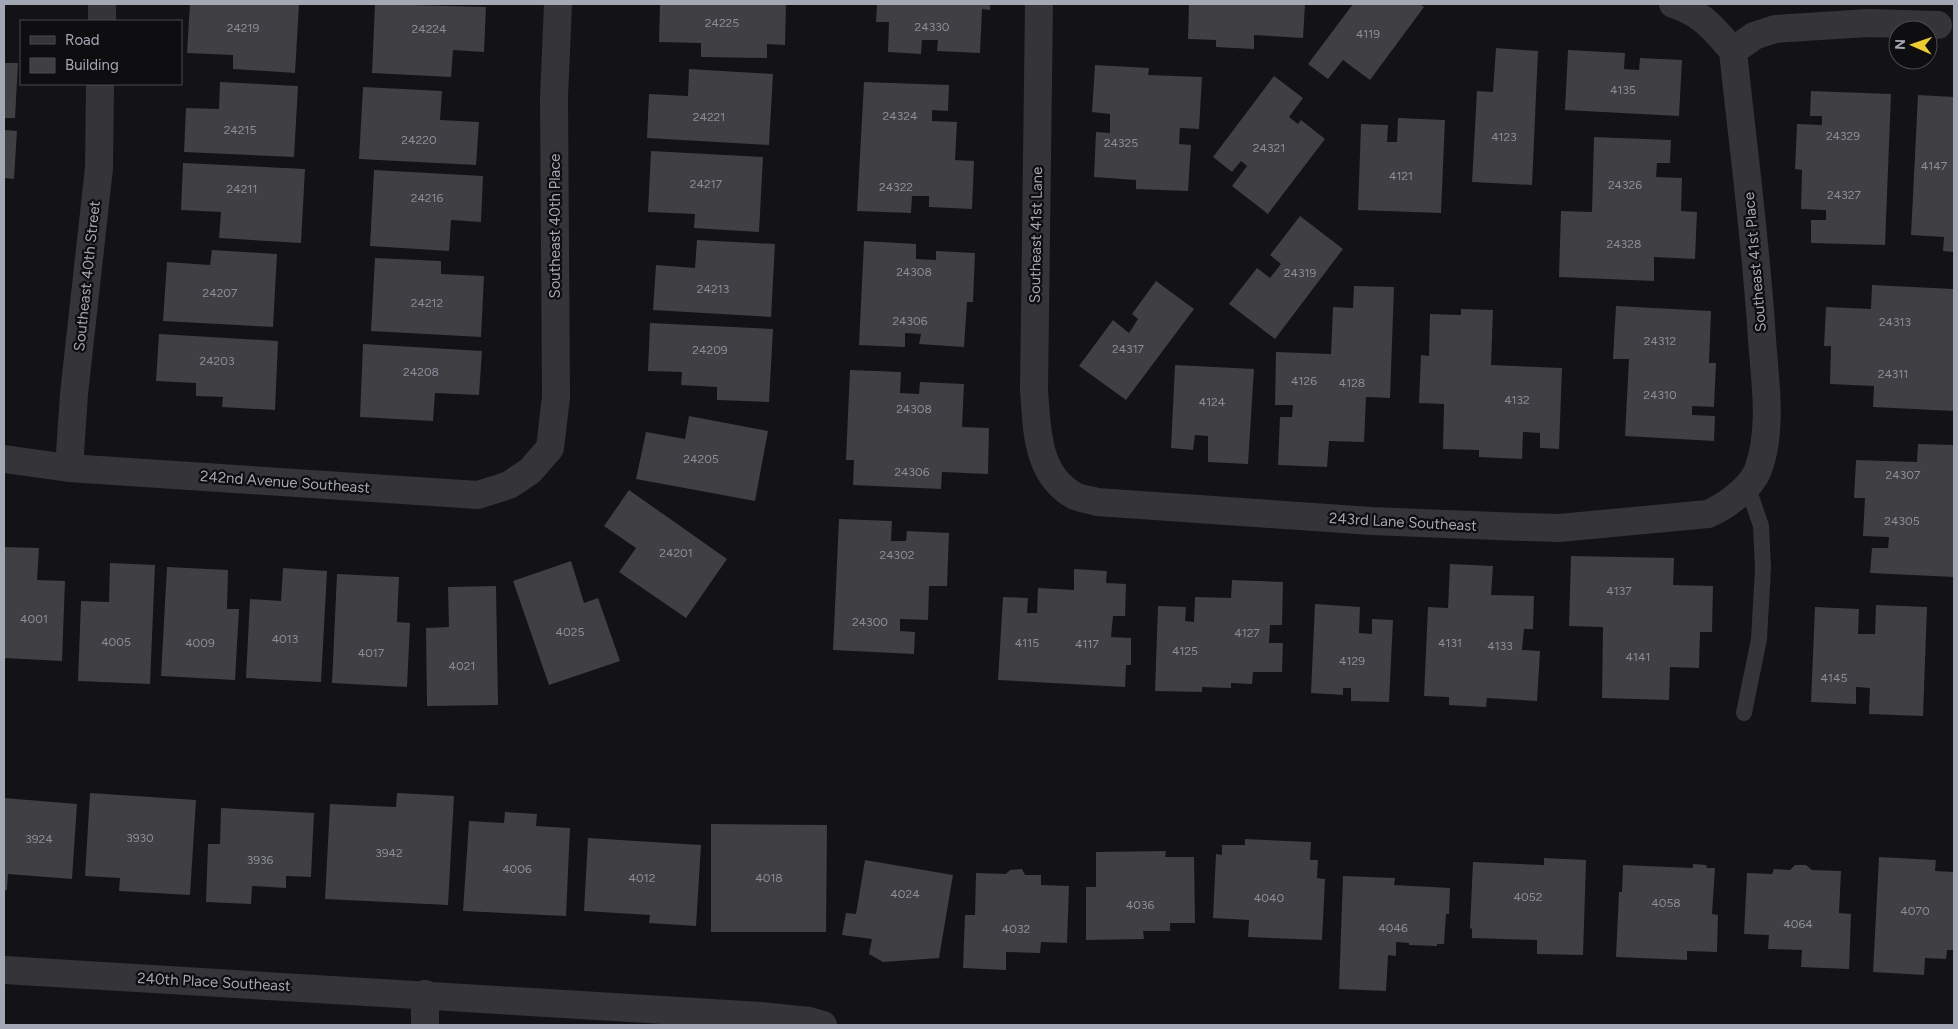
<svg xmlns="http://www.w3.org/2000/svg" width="1958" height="1029" viewBox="0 0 1958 1029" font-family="Figtree,sans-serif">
<rect width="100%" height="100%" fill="#131214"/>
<path fill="#3f3f44" d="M 190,4 L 299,4 L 295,73 L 233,69 L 233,55 L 187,53 Z
M 375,4 L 486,7 L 484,52 L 453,50 L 451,77 L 372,73 Z
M 660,4 L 786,4 L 785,45 L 767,44 L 767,58 L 701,57 L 701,43 L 659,42 Z
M 877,4 L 990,4 L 990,10 L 982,9 L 980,53 L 937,51 L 938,40 L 922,40 L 921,54 L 888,52 L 889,22 L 876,22 Z
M 1189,4 L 1305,4 L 1303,38 L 1254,35 L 1254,49 L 1216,47 L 1216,40 L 1188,39 Z
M 1353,4 L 1419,4 L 1424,7 L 1370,80 L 1343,60 L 1328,79 L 1308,64 Z
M 1496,48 L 1538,51 L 1532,185 L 1472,182 L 1477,91 L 1493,92 Z
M 1568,50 L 1625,53 L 1624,69 L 1639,70 L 1640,58 L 1682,60 L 1679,116 L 1565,110 Z
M 4,63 L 18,63 L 15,118 L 4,118 Z
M 1095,65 L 1149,68 L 1148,75 L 1202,77 L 1199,129 L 1180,128 L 1179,144 L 1191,145 L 1188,191 L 1136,189 L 1136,180 L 1094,177 L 1096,132 L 1110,133 L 1110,114 L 1092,112 Z
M 689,69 L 773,74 L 769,145 L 647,138 L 649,94 L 688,96 Z
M 1274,76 L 1303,98 L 1289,117 L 1298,124 L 1301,120 L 1325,139 L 1268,214 L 1232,186 L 1247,166 L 1241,161 L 1232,172 L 1213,157 Z
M 220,82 L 298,86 L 294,157 L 184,152 L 186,108 L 219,109 Z
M 864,82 L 949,85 L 948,111 L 932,110 L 932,121 L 957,122 L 955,160 L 974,161 L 972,209 L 929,207 L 929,196 L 912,196 L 911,213 L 857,211 Z
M 363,87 L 442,91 L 440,120 L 479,122 L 476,165 L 359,159 Z
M 1811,91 L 1891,94 L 1885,245 L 1811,243 L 1811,220 L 1826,220 L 1826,210 L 1801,209 L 1802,170 L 1795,169 L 1797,124 L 1822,125 L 1822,116 L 1810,116 Z
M 1918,95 L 1954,97 L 1954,252 L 1943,251 L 1944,237 L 1911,235 Z
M 1398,118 L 1445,120 L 1441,213 L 1358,210 L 1361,124 L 1388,125 L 1387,142 L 1397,142 Z
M 4,130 L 17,131 L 14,179 L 4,178 Z
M 1594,137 L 1671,140 L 1670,163 L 1657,163 L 1656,177 L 1682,178 L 1681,211 L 1697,212 L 1695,259 L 1654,257 L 1654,281 L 1559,277 L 1561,211 L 1592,212 Z
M 651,151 L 763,157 L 759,232 L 694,228 L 695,214 L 648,212 Z
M 183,163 L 305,169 L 301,243 L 219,238 L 221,212 L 181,210 Z
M 374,170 L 483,176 L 481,222 L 451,220 L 449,251 L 370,246 Z
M 1300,216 L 1343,249 L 1275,339 L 1229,304 L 1257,268 L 1270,278 L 1281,264 L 1270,255 Z
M 697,240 L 775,244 L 771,317 L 653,310 L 656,265 L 695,268 Z
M 864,241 L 916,244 L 916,259 L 936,260 L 936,251 L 975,253 L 973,302 L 967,302 L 964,347 L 919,344 L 921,334 L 905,333 L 905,347 L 859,345 Z
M 212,250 L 277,254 L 273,327 L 163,321 L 167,262 L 210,265 Z
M 375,258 L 441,261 L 441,274 L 484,276 L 481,337 L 371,331 Z
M 1156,281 L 1194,309 L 1126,400 L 1079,366 L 1113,320 L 1129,333 L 1138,319 L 1132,314 Z
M 1872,285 L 1954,289 L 1954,411 L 1873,407 L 1874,386 L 1830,384 L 1831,346 L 1824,346 L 1826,307 L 1871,309 Z
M 1354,286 L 1394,287 L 1390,398 L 1366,397 L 1364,442 L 1329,441 L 1327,467 L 1278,465 L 1280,417 L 1292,417 L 1293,405 L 1275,405 L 1276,352 L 1331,354 L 1333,307 L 1353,308 Z
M 1616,306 L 1711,311 L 1709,363 L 1716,363 L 1714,407 L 1692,406 L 1692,415 L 1715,416 L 1714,441 L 1625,436 L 1629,359 L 1613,359 Z
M 1461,309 L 1493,310 L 1491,365 L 1562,368 L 1559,449 L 1540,448 L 1540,433 L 1523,432 L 1522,459 L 1479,457 L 1479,450 L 1443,449 L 1444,404 L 1419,403 L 1421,355 L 1429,356 L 1430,314 L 1461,315 Z
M 650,323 L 773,329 L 769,402 L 717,400 L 717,387 L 681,385 L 682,372 L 648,371 Z
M 159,334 L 278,341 L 275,410 L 222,407 L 223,397 L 196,396 L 196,383 L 156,381 Z
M 363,344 L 482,351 L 479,395 L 435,393 L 433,421 L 360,417 Z
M 1175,365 L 1254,369 L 1248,464 L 1208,462 L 1208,436 L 1195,435 L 1193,450 L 1171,448 Z
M 850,370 L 901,372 L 900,393 L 919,394 L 920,382 L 964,384 L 962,427 L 989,428 L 988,474 L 942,472 L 941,489 L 853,485 L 854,460 L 846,460 Z
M 689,416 L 768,431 L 755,501 L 636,479 L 646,432 L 685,439 Z
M 1918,444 L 1954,445 L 1954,577 L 1870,573 L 1872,548 L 1888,548 L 1889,537 L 1863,536 L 1865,498 L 1854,498 L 1856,460 L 1917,462 Z
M 629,490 L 727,559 L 686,618 L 619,572 L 636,548 L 604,526 Z
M 839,519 L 892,521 L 891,541 L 906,541 L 907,531 L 949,533 L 947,586 L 929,586 L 928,620 L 900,619 L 900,631 L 915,632 L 914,654 L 833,650 Z
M 4,547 L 39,548 L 37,580 L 65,581 L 62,661 L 4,658 Z
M 1571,556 L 1674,558 L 1673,585 L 1713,586 L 1712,632 L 1700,632 L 1699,668 L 1670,667 L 1669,700 L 1602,698 L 1603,627 L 1569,626 Z
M 571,561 L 584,603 L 598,598 L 620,661 L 549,685 L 513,581 Z
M 110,563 L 155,565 L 150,684 L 78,681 L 81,601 L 109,602 Z
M 1450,564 L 1493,566 L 1491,595 L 1534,596 L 1533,629 L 1524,629 L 1522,650 L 1540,651 L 1537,701 L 1487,698 L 1486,707 L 1449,705 L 1449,697 L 1424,696 L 1428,607 L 1448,608 Z
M 167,567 L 228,570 L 227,609 L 239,609 L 235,680 L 161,676 Z
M 283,568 L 327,571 L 321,682 L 246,678 L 250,599 L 281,601 Z
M 1074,569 L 1107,571 L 1106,583 L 1126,584 L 1125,616 L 1113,616 L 1111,637 L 1131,638 L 1131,665 L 1126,665 L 1125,687 L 998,680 L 1003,597 L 1028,598 L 1027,613 L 1037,613 L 1038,588 L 1074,590 Z
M 337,574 L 399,577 L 397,622 L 410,623 L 407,687 L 332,683 Z
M 1232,580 L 1283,582 L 1282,625 L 1270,625 L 1269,643 L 1283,643 L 1282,672 L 1253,672 L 1252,684 L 1231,683 L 1231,688 L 1202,687 L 1202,692 L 1155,691 L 1158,606 L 1186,607 L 1185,621 L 1194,622 L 1195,597 L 1231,598 Z
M 496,586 L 498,705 L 427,706 L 426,628 L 449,627 L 448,587 Z
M 1315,604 L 1360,607 L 1359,633 L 1372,634 L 1372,619 L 1393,620 L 1389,702 L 1351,701 L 1351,688 L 1343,688 L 1343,695 L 1311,693 Z
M 1876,605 L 1927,607 L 1923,716 L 1869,714 L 1870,688 L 1856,687 L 1856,704 L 1811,702 L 1815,607 L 1859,609 L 1858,634 L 1875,634 Z
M 90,793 L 196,800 L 190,895 L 119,891 L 120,878 L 85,876 Z
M 397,793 L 454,796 L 448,905 L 325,899 L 330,804 L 396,807 Z
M 4,798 L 77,804 L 72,879 L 8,874 L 7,890 L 4,890 Z
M 221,808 L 314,813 L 311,877 L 286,876 L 286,888 L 252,886 L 251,904 L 206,902 L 208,844 L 220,844 Z
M 505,812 L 537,814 L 536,826 L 570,828 L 566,916 L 463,911 L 469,821 L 504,823 Z
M 711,824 L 827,825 L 826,932 L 711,932 Z
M 588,838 L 701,845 L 696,926 L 649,923 L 650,915 L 584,911 Z
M 1245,839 L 1311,842 L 1310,860 L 1318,860 L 1317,878 L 1325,879 L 1322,940 L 1248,937 L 1249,920 L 1213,918 L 1216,854 L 1222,855 L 1222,845 L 1245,845 Z
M 1166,851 L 1165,857 L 1194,857 L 1195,923 L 1170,923 L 1170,931 L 1143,931 L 1144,939 L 1086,940 L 1086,887 L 1096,887 L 1096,852 Z
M 1879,857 L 1936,860 L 1935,871 L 1954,872 L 1954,950 L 1947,950 L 1946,959 L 1925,958 L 1924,975 L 1873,972 Z
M 1544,858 L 1586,860 L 1583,955 L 1537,954 L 1537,940 L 1472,938 L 1472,929 L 1470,928 L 1473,862 L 1544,865 Z
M 865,860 L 953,875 L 939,958 L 883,962 L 869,954 L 872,939 L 842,935 L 846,913 L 856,914 Z
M 1693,864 L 1706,865 L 1707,868 L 1715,868 L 1712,914 L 1718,915 L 1717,952 L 1687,951 L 1687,960 L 1616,957 L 1619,892 L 1622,892 L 1623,865 L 1693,868 Z
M 1795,865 L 1806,865 L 1812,870 L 1841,871 L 1839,913 L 1851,914 L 1849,969 L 1801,967 L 1802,950 L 1768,949 L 1769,935 L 1744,934 L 1747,873 L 1772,874 L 1774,869 L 1790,870 Z
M 1022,869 L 1025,875 L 1041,875 L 1041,885 L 1069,886 L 1067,943 L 1041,942 L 1040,953 L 1006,952 L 1006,970 L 963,968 L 965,915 L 975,915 L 976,873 L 1006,874 L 1010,870 Z
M 1343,876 L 1395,878 L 1394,885 L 1450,888 L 1449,914 L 1446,914 L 1444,944 L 1437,944 L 1437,946 L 1409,945 L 1409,943 L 1396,942 L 1396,956 L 1388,955 L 1386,991 L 1339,989 Z"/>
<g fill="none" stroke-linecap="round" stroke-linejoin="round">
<path stroke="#343439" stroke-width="16" d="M 1744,713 L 1759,639 L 1763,568 L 1761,526 L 1747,485"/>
<path stroke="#343439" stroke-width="28" d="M 1039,4 L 1034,390 C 1037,428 1036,475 1075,496 C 1081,499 1091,500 1097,502 L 1371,521 L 1522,527 L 1559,528 L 1708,514 C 1725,507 1751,488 1758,470 C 1773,428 1765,383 1762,339 C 1756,242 1743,147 1733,51
M 1673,4 C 1703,14 1713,28 1733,51 L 1754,36 L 1775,29 L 1868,23 L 1938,25
M 102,21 L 102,4
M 4,459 L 69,468 L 478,495 L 509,485 L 530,471 L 550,448 L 556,397 L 554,97 L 558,4
M 69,468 L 74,394 L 99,168 L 100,84
M 4,970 L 761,1016 L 809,1021 L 823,1025
M 425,1025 L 425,994"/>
</g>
<g text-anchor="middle" stroke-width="4.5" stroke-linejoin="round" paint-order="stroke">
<g font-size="12" fill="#8b8d98">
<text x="722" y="27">24225</text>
<text x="932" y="31">24330</text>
<text x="243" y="32">24219</text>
<text x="429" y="33">24224</text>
<text x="1368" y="38">4119</text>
<text x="1623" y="94">4135</text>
<text x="900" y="120">24324</text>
<text x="709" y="121">24221</text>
<text x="240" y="134">24215</text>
<text x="1843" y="140">24329</text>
<text x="1504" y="141">4123</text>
<text x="419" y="144">24220</text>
<text x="1121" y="147">24325</text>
<text x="1269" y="152">24321</text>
<text x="1934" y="170">4147</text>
<text x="1401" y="180">4121</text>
<text x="706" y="188">24217</text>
<text x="1625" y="189">24326</text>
<text x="896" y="191">24322</text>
<text x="242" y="193">24211</text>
<text x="1844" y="199">24327</text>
<text x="427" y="202">24216</text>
<text x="1624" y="248">24328</text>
<text x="914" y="276">24308</text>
<text x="1300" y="277">24319</text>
<text x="713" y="293">24213</text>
<text x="220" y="297">24207</text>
<text x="427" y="307">24212</text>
<text x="910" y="325">24306</text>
<text x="1895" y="326">24313</text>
<text x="1660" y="345">24312</text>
<text x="1128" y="353">24317</text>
<text x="710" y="354">24209</text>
<text x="217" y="365">24203</text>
<text x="421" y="376">24208</text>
<text x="1893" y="378">24311</text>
<text x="1304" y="385">4126</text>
<text x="1352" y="387">4128</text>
<text x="1660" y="399">24310</text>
<text x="1517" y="404">4132</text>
<text x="1212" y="406">4124</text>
<text x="914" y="413">24308</text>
<text x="701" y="463">24205</text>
<text x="912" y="476">24306</text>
<text x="1903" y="479">24307</text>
<text x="1902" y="525">24305</text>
<text x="676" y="557">24201</text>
<text x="897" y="559">24302</text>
<text x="1619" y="595">4137</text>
<text x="34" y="623">4001</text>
<text x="870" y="626">24300</text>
<text x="570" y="636">4025</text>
<text x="1247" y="637">4127</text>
<text x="285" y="643">4013</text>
<text x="116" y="646">4005</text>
<text x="200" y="647">4009</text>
<text x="1027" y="647">4115</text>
<text x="1450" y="647">4131</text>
<text x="1087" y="648">4117</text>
<text x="1500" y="650">4133</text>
<text x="1185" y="655">4125</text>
<text x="371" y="657">4017</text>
<text x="1638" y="661">4141</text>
<text x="1352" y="665">4129</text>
<text x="462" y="670">4021</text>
<text x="1834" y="682">4145</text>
<text x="140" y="842">3930</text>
<text x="39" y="843">3924</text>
<text x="389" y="857">3942</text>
<text x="260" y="864">3936</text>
<text x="517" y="873">4006</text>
<text x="642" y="882">4012</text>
<text x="769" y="882">4018</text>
<text x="905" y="898">4024</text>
<text x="1528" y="901">4052</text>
<text x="1269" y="902">4040</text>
<text x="1666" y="907">4058</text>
<text x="1140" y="909">4036</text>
<text x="1915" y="915">4070</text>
<text x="1798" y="928">4064</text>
<text x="1393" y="932">4046</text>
<text x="1016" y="933">4032</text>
</g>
<g font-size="15" fill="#a4a7b4" stroke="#0e0d0f">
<text transform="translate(555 226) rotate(-90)" y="5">Southeast 40th Place</text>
<text transform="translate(1036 235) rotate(-89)" y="5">Southeast 41st Lane</text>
<text transform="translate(1755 262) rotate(-95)" y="5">Southeast 41st Place</text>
<text transform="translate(87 276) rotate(-84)" y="5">Southeast 40th Street</text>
<text transform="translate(285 482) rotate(4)" y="5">242nd Avenue Southeast</text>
<text transform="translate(1403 522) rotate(3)" y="5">243rd Lane Southeast</text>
<text transform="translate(214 982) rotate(3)" y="5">240th Place Southeast</text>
</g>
</g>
<rect width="1958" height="1029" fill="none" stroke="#a4a7b4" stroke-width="10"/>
<rect x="20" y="20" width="162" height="65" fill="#0e0d0f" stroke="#4a4b51"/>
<rect x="30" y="36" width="25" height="8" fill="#343439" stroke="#4a4b51"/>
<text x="65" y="45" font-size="15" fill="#a4a7b4">Road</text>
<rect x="30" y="58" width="25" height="15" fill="#3f3f44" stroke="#4a4b51"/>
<text x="65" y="70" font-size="15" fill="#a4a7b4">Building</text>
<g transform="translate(1913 45) rotate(272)"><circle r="24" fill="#0e0d0f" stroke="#4a4b51"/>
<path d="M0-4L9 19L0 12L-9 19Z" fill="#eccc32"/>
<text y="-8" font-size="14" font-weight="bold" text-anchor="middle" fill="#a4a7b4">N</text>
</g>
</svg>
